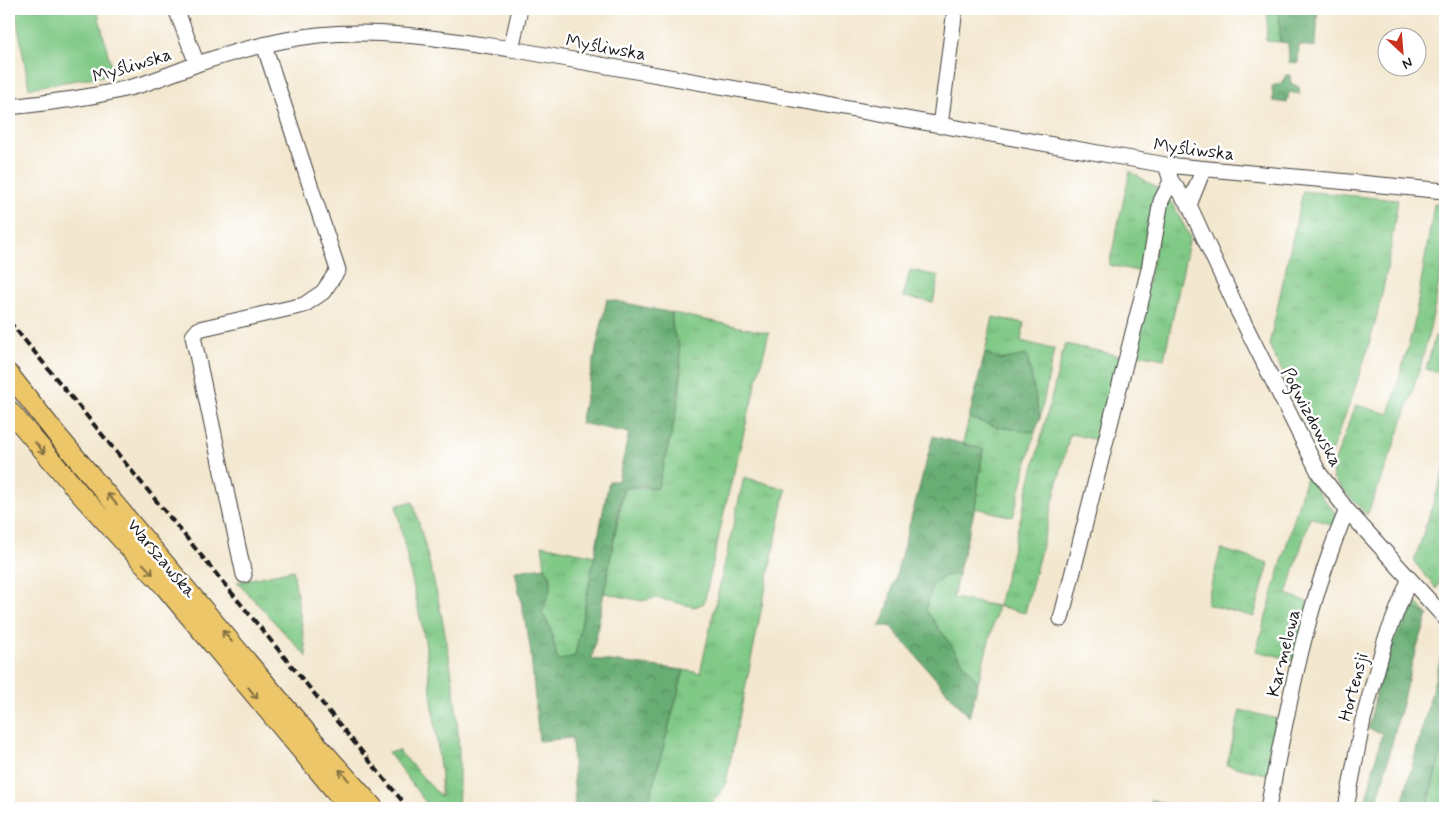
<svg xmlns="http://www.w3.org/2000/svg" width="1454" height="817" viewBox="0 0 1454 817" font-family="Mynerve,sans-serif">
<defs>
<pattern id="grass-tufts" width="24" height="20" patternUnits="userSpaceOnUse" patternTransform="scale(1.25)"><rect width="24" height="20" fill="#80c986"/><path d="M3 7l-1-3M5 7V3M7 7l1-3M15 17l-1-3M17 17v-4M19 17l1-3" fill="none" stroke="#6eac73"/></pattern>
<pattern id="forest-crowns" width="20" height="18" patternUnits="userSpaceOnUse" patternTransform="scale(1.25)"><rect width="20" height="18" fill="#68ad73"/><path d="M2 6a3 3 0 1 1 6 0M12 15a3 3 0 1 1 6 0" fill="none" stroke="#558c5e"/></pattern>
</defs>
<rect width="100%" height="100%" fill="#fff"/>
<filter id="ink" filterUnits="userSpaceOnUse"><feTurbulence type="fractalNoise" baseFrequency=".02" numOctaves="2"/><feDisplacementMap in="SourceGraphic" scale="10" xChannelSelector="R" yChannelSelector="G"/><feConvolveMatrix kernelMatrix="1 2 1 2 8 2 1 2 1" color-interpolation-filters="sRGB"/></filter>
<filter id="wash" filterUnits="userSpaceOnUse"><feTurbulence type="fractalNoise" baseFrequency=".0096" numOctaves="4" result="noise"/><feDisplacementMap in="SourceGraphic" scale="20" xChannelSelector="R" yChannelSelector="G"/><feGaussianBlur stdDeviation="1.12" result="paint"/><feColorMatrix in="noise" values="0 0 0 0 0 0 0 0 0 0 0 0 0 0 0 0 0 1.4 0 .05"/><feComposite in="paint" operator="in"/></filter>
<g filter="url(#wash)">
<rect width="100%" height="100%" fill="#f3e7cf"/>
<path fill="url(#grass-tufts)" stroke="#4e7251" d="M 1268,9 L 1279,9 L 1280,42 L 1266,41 Z
M 1130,171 L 1159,189 L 1142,272 L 1109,265 Z
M 1303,191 L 1398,200 C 1393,231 1389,263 1382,294 C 1369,352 1349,408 1327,462 L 1269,345 Z
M 1167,198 L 1174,206 L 1190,237 L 1164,359 L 1132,353 Z
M 1434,204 L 1445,205 C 1445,313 1407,416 1367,515 L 1333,479 L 1332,468 L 1356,405 L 1389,414 L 1414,325 Z
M 910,270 L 939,276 L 933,302 L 903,297 Z
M 672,313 L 769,333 L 727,499 L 704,603 L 695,607 L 656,598 L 642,601 L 604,593 L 624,488 L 658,488 C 667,446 685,398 680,354 C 678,337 670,334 672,313 Z
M 993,317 L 1024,323 L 1021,341 L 1054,349 L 1040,419 L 1027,355 L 1000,360 L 985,352 Z
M 1435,336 L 1445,338 L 1445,375 L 1426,369 Z
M 1065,344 L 1122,356 L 1102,441 L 1070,434 L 1025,613 L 998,606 L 978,683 L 926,610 L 932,585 L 945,576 L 958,574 L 953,598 L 998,606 Z
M 969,418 L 997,427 L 1035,432 L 1013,517 L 975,508 L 983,449 L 963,443 Z
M 1445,467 L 1445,561 L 1437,589 L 1414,562 Z
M 1307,474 L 1317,491 L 1338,516 L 1334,526 L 1310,517 L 1287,594 L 1311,603 L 1295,660 L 1256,651 Z
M 744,477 L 786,489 L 725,787 L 708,808 L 647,808 L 684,670 L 700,673 Z
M 413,502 C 441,600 465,705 458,808 L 430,808 L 388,752 L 399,751 L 441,797 L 441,776 L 425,641 L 396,505 Z
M 542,545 L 595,556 L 575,656 L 558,661 L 550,627 L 542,613 L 551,583 L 551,576 L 545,567 Z
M 1221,549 L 1269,563 L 1254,617 L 1206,604 Z
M 293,570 L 307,657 L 237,582 Z
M 1409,594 L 1428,615 L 1414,608 L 1382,667 Z
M 1445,642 L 1445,672 L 1438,668 Z
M 1240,710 L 1282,720 L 1270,775 L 1227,765 Z
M 1445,736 L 1445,808 L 1401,808 L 1403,800 L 1427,807 Z"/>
<path fill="url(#forest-crowns)" stroke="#426448" d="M 1279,9 L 1318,9 L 1316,47 L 1299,45 L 1298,63 L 1289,62 L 1288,43 L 1280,42 Z
M 1286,75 L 1290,75 L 1291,83 L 1299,87 L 1300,94 L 1289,92 L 1287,103 L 1273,101 L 1272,86 L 1282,83 Z
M 607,299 L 672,313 C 670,334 679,337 680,354 C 684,398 667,446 658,488 L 641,486 L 623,488 L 592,659 L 684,670 L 647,808 L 575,808 L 572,738 L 539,741 L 530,646 L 515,571 L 545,567 C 557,583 547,595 542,613 L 550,627 L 558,661 L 575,656 L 609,481 L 618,481 L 629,433 L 580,423 Z
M 985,352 L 1000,360 L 1027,355 L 1040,419 L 1035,432 L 997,427 L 969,418 Z
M 933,436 L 983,449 L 975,508 L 958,574 L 945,576 L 932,585 L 926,610 L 978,683 L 969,717 L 890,626 L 879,626 L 885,616 Z
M 1414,608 L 1428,615 L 1412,663 L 1376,808 L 1364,808 L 1382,733 L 1368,729 L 1382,667 Z
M 1438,668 L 1445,672 L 1445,736 L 1427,808 L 1403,800 Z
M 1151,800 L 1186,808 L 1149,808 Z"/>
<path fill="#80c986" stroke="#4e7251" d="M 15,9 L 97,9 L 113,74 L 29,88 Z"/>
</g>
<g filter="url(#ink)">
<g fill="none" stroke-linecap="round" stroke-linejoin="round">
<defs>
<path id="minor" d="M 176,9 L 197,64
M 511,49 L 520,9
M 9,107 C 54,102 99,97 143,84 C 161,78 179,71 197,64 C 236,51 277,40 318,35 C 383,28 448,40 511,49 L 1166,165 L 1445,191
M 940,126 L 955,9
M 1166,165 L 1171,181 L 1189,205 L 1239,313 L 1319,473 L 1347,510 L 1445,618
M 1189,205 L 1203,170
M 244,575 L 193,336 L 199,329 L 304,305 L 323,292 L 338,270 L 264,45
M 1061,619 L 1149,269 L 1161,201 L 1171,181
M 1268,808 C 1288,708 1306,604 1347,510
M 1346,808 L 1363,720 L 1385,641 L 1409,580"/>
<path id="major" d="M 9,374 L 57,435 L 314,741 L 374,808
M 9,410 L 80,494 L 164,586 L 349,808"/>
</defs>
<use href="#minor" stroke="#3c3a37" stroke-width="17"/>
<use href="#major" stroke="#3c3a37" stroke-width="21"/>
<use href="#minor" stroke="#fff" stroke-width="15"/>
<use href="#major" stroke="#ecc669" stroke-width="19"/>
<path stroke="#1c1c1c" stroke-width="4" stroke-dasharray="8 4" stroke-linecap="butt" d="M 9,321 L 408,808"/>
</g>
<defs><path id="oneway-shaft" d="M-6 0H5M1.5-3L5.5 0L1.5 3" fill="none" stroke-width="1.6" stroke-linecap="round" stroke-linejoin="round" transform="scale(1.25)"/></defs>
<g stroke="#847142">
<use href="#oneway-shaft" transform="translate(40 448) rotate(49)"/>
<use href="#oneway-shaft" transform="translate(112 499) rotate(-131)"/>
<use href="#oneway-shaft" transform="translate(148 569) rotate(47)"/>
<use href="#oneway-shaft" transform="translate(227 636) rotate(-130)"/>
<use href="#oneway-shaft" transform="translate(253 693) rotate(50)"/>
<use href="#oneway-shaft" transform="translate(344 775) rotate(-131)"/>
</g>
</g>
<g text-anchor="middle" stroke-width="5" stroke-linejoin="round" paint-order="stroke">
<g font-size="18" fill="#1c1c1c" stroke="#fff">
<text transform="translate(606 47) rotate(10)" y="6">Myśliwska</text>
<text transform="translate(132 65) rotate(-17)" y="6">Myśliwska</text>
<text transform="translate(1194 149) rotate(7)" y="6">Myśliwska</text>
<text transform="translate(1312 417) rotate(62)" y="6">Pogwizdowska</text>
<text transform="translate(162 558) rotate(50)" y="6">Warszawska</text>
<text transform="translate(1283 653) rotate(-76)" y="6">Karmelowa</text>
<text transform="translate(1353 687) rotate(-75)" y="6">Hortensji</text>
</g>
</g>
<rect width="1454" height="817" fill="none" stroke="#fff" stroke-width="30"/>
<g transform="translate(1402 52) rotate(154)"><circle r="24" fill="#ffffff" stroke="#a4a4a4"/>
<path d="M0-4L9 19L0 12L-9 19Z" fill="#c8321e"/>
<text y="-8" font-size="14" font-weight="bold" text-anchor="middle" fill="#1c1c1c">N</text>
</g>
</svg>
